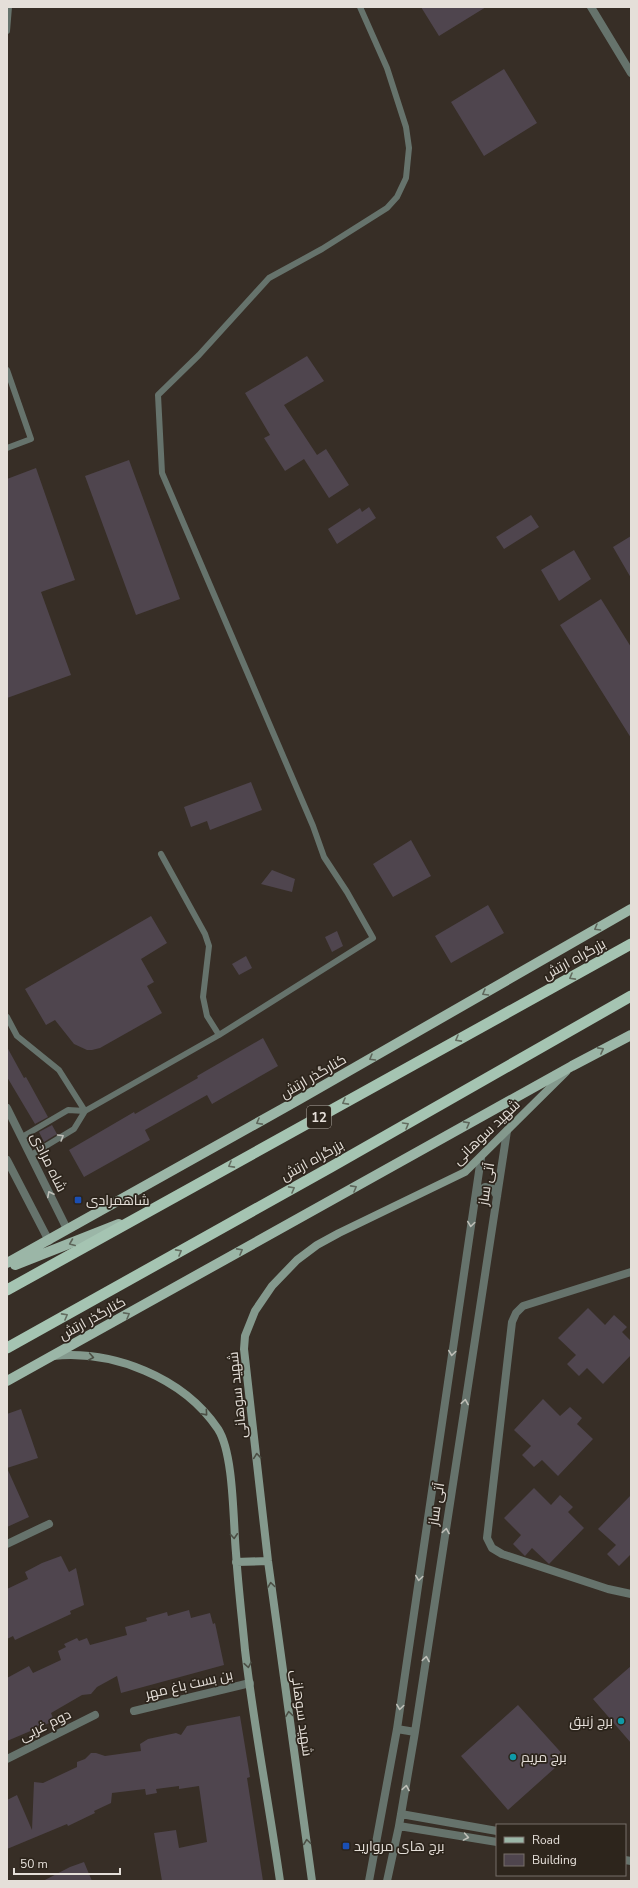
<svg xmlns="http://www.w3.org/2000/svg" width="638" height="1888" viewBox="0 0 638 1888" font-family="'Nunito Sans',Cairo,sans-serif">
<rect width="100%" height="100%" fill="#372e26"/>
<path fill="#4f454e" d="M 421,7 L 486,7 L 439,36 Z
M 504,69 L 537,123 L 484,156 L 451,102 Z
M 307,356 L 324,381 L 284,405 L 317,455 L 326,449 L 349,485 L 329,498 L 304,459 L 285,471 L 264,438 L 270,435 L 245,393 Z
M 129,460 L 180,599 L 136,615 L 85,476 Z
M 36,468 L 75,580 L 41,592 L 71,675 L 7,698 L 7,479 Z
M 369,507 L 376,518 L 337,544 L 328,529 L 360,508 L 362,512 Z
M 531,515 L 539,527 L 504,549 L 496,537 Z
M 631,536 L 631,578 L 613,547 Z
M 574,550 L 591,579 L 559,601 L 541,570 Z
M 601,599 L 631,647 L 631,738 L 560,625 Z
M 251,782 L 262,810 L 210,830 L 207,821 L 191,827 L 184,807 Z
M 411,840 L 431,876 L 393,897 L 373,864 Z
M 272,870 L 295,879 L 292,892 L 261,884 Z
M 488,905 L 504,933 L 451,963 L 435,936 Z
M 151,916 L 167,943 L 141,959 L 154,982 L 147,986 L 162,1013 L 100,1048 L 92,1050 L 87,1050 L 74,1044 L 55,1020 L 46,1025 L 25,989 Z
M 337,931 L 343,946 L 332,952 L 325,937 Z
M 246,956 L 252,968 L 239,975 L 232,964 Z
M 263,1038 L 278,1066 L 212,1104 L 207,1095 L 145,1130 L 150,1140 L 84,1177 L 69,1150 L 134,1112 L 135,1114 L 198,1078 L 197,1076 Z
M 7,1047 L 24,1078 L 26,1077 L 48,1117 L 35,1124 L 7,1077 Z
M 52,1125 L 57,1134 L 44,1142 L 39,1132 Z
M 588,1308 L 605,1325 L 614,1315 L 627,1327 L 622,1332 L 631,1341 L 631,1355 L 603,1384 L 587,1368 L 579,1376 L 567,1364 L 576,1355 L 558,1338 Z
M 543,1399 L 560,1416 L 570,1407 L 582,1418 L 577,1424 L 593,1439 L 558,1476 L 542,1460 L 534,1467 L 522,1455 L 531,1446 L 514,1430 Z
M 21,1409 L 38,1458 L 7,1468 L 29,1517 L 7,1527 L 7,1414 Z
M 534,1488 L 551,1505 L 560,1495 L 573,1507 L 568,1512 L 584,1528 L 549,1564 L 532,1548 L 525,1556 L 513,1544 L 521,1535 L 504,1518 Z
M 631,1495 L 631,1554 L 619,1566 L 607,1554 L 616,1545 L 598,1529 Z
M 61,1556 L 69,1572 L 76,1568 L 84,1605 L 70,1611 L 71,1614 L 15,1640 L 13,1636 L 7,1639 L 7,1589 L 28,1579 L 25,1572 L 42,1563 Z
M 189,1610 L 191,1618 L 210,1613 L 213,1624 L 215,1623 L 224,1665 L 121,1693 L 117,1676 L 97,1687 L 91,1694 L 82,1695 L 51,1713 L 54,1721 L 7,1741 L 7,1678 L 29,1666 L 33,1673 L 61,1660 L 58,1651 L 66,1647 L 64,1644 L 77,1638 L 79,1641 L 87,1638 L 90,1645 L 127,1635 L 125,1627 L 147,1621 L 146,1618 L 167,1612 L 168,1616 Z
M 631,1666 L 631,1743 L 593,1699 Z
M 518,1705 L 566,1758 L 508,1810 L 461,1756 Z
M 240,1716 L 250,1777 L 247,1778 L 263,1881 L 162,1881 L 154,1833 L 176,1830 L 179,1848 L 207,1842 L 199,1786 L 179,1789 L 179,1786 L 156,1789 L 157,1793 L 146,1795 L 145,1789 L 112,1793 L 111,1803 L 94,1811 L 95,1813 L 68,1826 L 67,1824 L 7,1849 L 7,1800 L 17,1795 L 32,1830 L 34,1782 L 43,1783 L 77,1767 L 77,1762 L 85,1759 L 91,1753 L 96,1753 L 105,1756 L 141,1751 L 140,1744 L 148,1739 L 176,1733 L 181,1735 L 187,1726 Z
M 84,1862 L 92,1881 L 43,1881 L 70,1867 Z"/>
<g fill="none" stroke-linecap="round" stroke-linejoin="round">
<path stroke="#66736c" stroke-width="6" d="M 7,31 L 9,7
M 7,370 L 31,439 L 7,448
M 161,854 L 205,934 L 209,946 L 203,997 L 207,1016 L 219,1035
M 7,1017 L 17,1036 L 59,1070 L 85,1111
M 22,1137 L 68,1110 L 85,1111
M 31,1155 L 74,1129 L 85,1111 L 219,1035 L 373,938 L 347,892 L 324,857 L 313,826 L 162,473 L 158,395 L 199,355 L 269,278 L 322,249 L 368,220 L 387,208 L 397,197 L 406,178 L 409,148 L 406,127 L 387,68 L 360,7"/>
<path stroke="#66736c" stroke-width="8" d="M 591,7 L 631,73
M 7,1108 L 67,1229
M 7,1160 L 49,1241
M 476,1194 L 485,1187 L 493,1189 L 497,1196
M 631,1272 L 523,1306 L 516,1313 L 512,1322 L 487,1538 L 492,1548 L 502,1554 L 608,1589 L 631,1594
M 7,1544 L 49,1524
M 134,1711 L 250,1683
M 397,1729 L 415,1732
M 7,1759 L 95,1715
M 401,1814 L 497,1831
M 399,1826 L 497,1842
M 625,1860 L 631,1861
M 369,1881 L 397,1729 L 481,1158
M 387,1881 L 399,1826 L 415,1732 L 507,1131"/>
<path stroke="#84998d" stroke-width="8" d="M 53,1356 C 113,1350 183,1377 218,1429 C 234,1454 233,1521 236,1553 C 238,1585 242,1618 245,1650 C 254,1727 269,1804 280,1881
M 236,1562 L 268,1561
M 312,1881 L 268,1561 L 244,1349 L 245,1336 L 255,1311 L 272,1286 L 297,1260 L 317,1245 L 339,1233 L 465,1172 L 566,1072"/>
<path stroke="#9bb6a7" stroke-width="10" d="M 7,1263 L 300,1099 L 631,909
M 15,1265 L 119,1224
M 7,1381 L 572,1066 L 631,1035"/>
<path stroke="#a5c4b2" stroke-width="11" d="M 7,1290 L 631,944
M 7,1348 L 331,1167 L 631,996"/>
</g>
<defs><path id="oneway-chevron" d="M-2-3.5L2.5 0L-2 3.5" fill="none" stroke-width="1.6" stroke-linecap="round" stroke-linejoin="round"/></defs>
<g stroke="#5e665b">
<use href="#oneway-chevron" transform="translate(597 928) rotate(150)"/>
<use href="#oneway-chevron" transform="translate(485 993) rotate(150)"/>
<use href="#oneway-chevron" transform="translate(601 1050) rotate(-28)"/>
<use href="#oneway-chevron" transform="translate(372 1058) rotate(150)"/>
<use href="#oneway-chevron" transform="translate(259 1122) rotate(151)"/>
<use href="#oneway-chevron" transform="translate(467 1124) rotate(-29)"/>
<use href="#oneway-chevron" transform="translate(354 1188) rotate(-29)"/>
<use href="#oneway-chevron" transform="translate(72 1243) rotate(158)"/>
<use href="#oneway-chevron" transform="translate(240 1251) rotate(-29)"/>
<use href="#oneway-chevron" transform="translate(127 1315) rotate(-29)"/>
</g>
<g stroke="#636d60">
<use href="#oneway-chevron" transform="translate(572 977) rotate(151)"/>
<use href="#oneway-chevron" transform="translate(458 1039) rotate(151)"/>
<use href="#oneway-chevron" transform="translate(345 1102) rotate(151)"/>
<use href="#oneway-chevron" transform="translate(406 1125) rotate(-30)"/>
<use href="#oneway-chevron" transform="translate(231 1165) rotate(151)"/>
<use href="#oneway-chevron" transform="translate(292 1189) rotate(-29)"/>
<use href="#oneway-chevron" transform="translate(179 1252) rotate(-29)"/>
<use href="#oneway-chevron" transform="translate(65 1316) rotate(-29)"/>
</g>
<g stroke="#bfbfb8">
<use href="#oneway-chevron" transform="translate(61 1137) rotate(-31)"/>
<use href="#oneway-chevron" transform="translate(50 1194) rotate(-117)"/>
<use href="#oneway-chevron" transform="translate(471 1224) rotate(98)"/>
<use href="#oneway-chevron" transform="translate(452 1353) rotate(98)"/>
<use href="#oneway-chevron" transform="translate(465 1402) rotate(-81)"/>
<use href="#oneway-chevron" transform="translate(446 1531) rotate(-81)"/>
<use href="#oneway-chevron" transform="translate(419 1578) rotate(98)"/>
<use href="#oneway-chevron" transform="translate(426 1659) rotate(-81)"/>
<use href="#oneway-chevron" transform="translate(400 1707) rotate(98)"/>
<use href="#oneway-chevron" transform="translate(406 1788) rotate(-81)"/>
<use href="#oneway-chevron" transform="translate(466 1837) rotate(10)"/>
</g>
<g stroke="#4b4e44">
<use href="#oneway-chevron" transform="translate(91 1357) rotate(10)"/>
<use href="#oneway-chevron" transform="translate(205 1413) rotate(49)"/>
<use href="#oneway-chevron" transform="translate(257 1456) rotate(-96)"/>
<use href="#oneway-chevron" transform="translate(234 1536) rotate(86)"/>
<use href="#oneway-chevron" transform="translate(271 1585) rotate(-98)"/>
<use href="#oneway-chevron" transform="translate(248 1665) rotate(81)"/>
<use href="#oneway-chevron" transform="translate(289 1714) rotate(-98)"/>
<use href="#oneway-chevron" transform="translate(307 1842) rotate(-98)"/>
</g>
<g fill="#1a4fb4" stroke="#2d251c" stroke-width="1.5">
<rect x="74" y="1196" width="8" height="8" rx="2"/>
<rect x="342" y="1842" width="8" height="8" rx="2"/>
</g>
<g fill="#0f9aa8" stroke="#2d251c" stroke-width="1.5">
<circle cx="621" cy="1721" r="4"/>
<circle cx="513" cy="1757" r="4"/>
</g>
<g text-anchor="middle" stroke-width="3.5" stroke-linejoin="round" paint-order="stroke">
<rect fill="#2d251c" stroke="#aea7a0" stroke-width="1" x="307" y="1106" width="24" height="22" rx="3"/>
<g font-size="13" font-weight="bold" fill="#e5dfd9">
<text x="319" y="1122">12</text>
</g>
<g font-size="14" fill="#e5dfd9" stroke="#2d251c">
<text transform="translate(574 959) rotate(-29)" y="5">بزرگراه ارتش</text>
<text transform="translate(313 1076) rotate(-30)" y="5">کنارگذر ارتش</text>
<text transform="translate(486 1132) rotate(-44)" y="5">شهید سوهانی</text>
<text transform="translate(312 1160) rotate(-29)" y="5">بزرگراه ارتش</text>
<text transform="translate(49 1162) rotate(64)" y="5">شاه مرادی</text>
<text transform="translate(486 1184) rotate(-81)" y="5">آتی ساز</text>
<text transform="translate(92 1318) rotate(-29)" y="5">کنارگذر ارتش</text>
<text transform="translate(237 1395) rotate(-96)" y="5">شهید سوهانی</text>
<text transform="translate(436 1504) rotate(-81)" y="5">آتی ساز</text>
<text transform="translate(189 1684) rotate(-13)" y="5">بن بست باغ مهر</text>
<text transform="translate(302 1713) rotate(82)" y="5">شهید سوهانی</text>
<text transform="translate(45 1725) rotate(-26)" y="5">دوم غربی</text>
</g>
<g font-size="14" fill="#e5dfd9" stroke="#2d251c" text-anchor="start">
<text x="86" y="1205">شاهمرادی</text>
<text x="613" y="1726" text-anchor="end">برج زنبق</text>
<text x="521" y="1762">برج مریم</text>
<text x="354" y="1851">برج های مروارید</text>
</g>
</g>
<rect width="638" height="1888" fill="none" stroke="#e5dfd9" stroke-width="16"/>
<rect x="496" y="1824" width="130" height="52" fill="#2d251c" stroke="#776f68"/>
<rect x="504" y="1837" width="20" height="6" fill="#9bb6a7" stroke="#776f68"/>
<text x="532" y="1844" font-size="12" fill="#e5dfd9">Road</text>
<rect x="504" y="1854" width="20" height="12" fill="#4f454e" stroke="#776f68"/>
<text x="532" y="1864" font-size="12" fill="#e5dfd9">Building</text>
<path d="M14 1868v6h106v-6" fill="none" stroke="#e5dfd9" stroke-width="2"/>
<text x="20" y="1868" font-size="12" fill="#e5dfd9" stroke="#2d251c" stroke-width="3" paint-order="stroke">50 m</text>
</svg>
